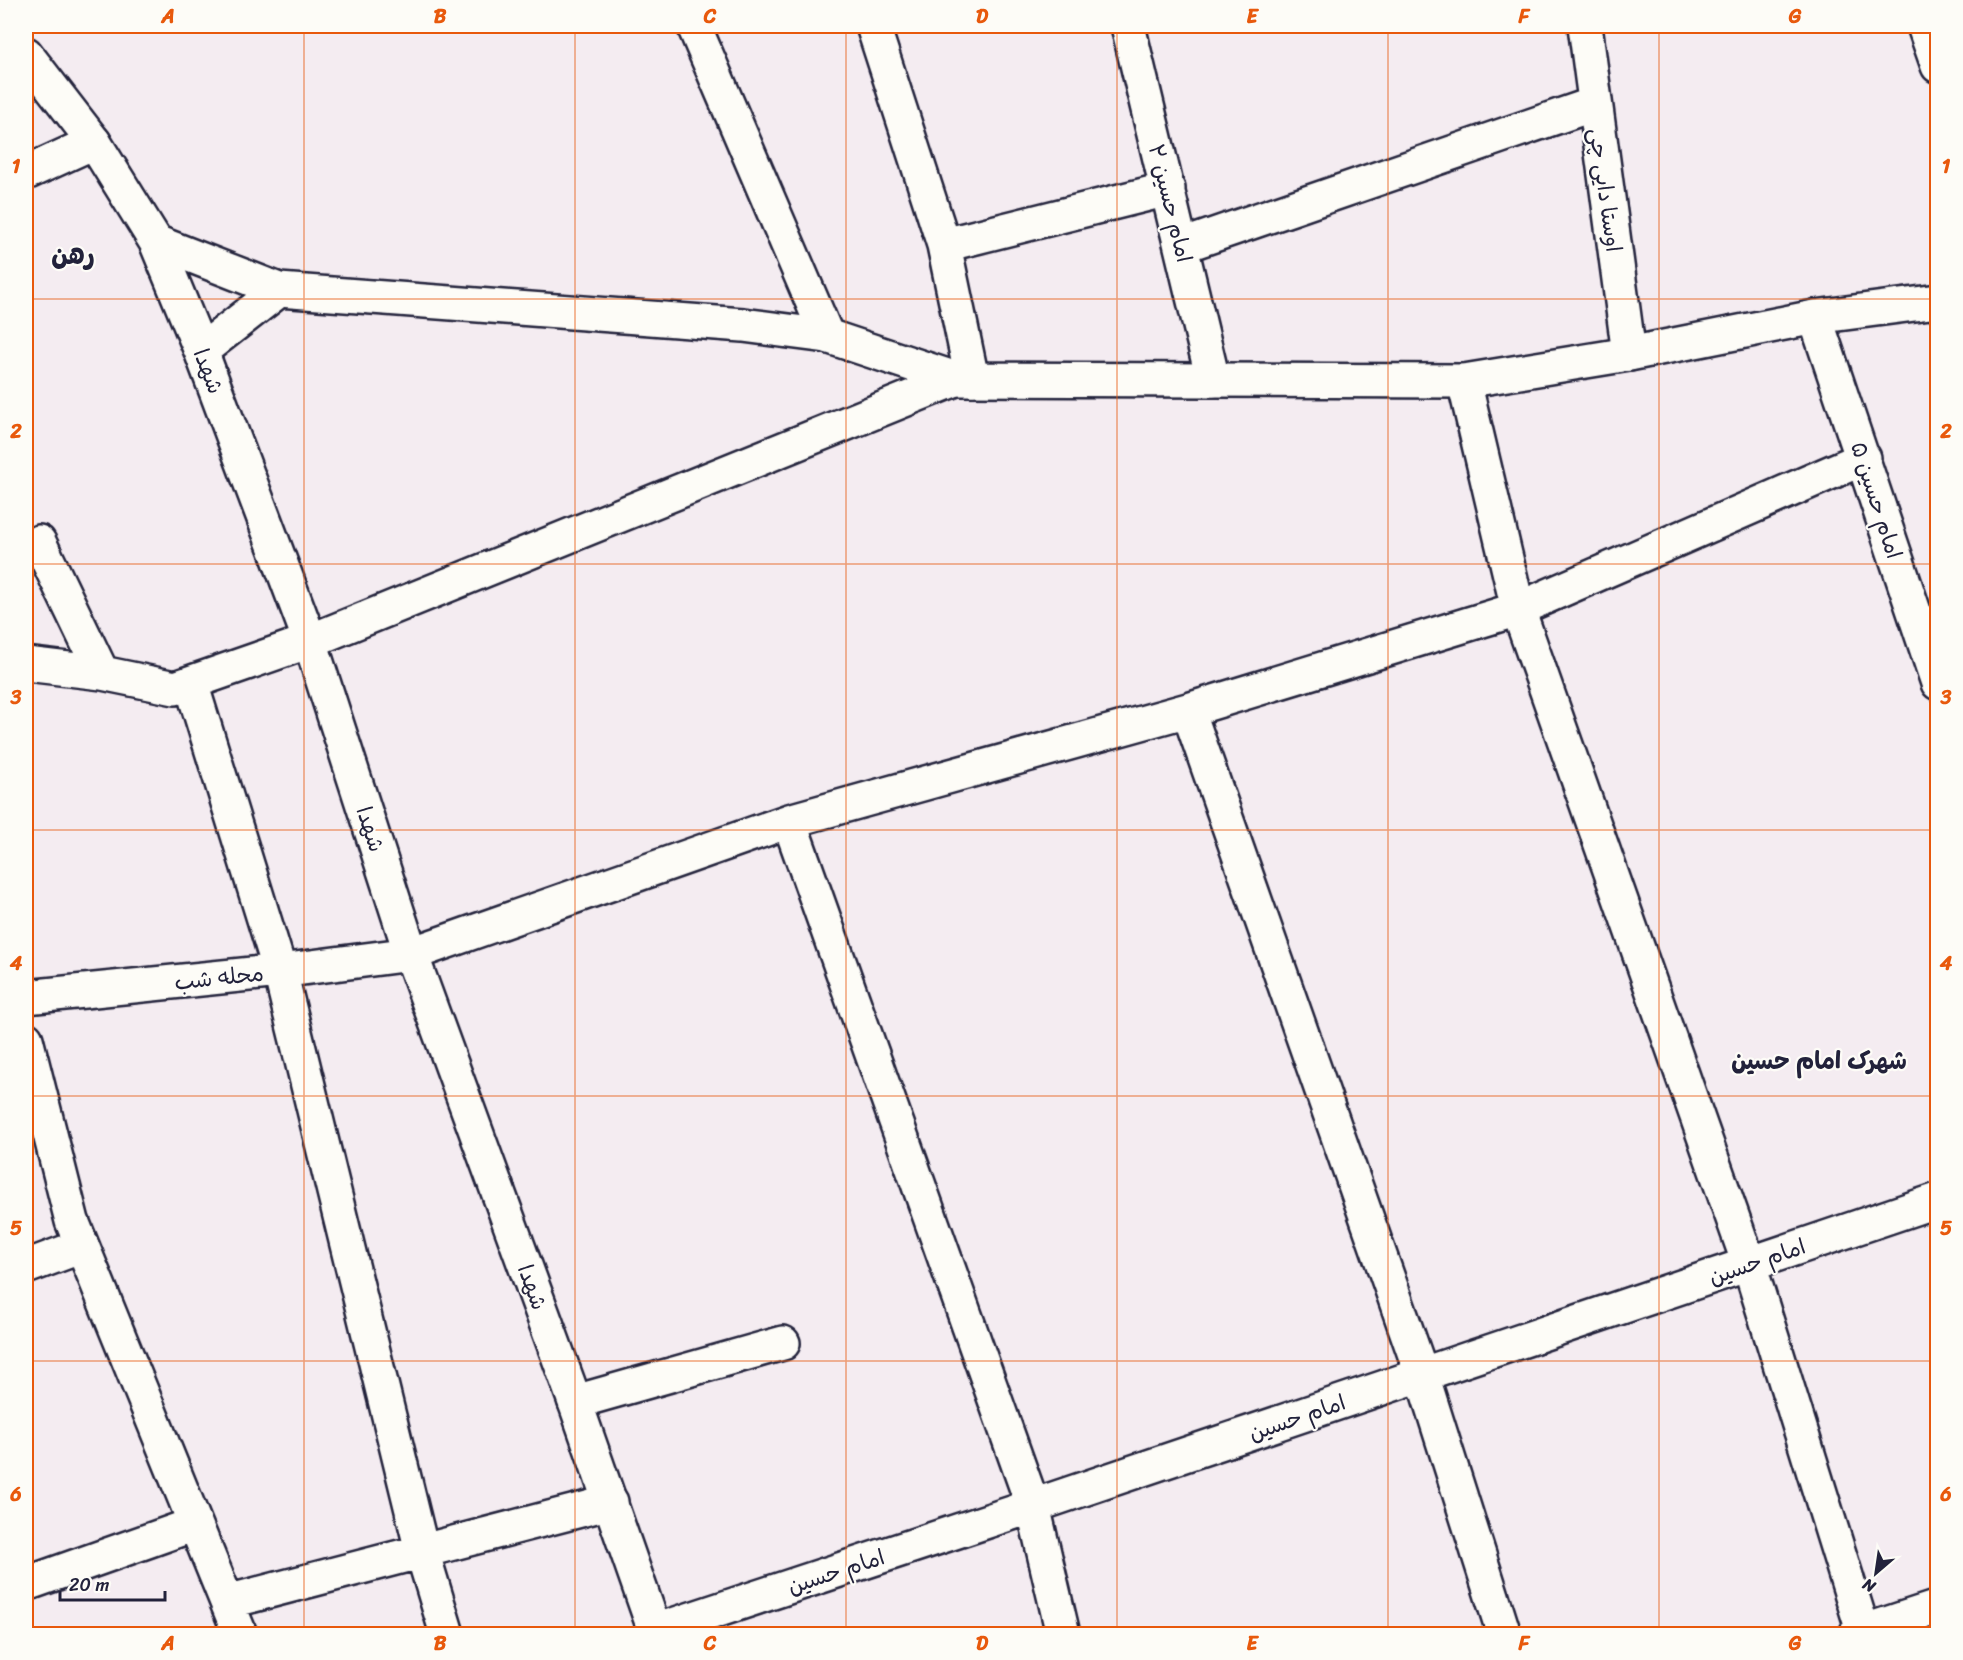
<svg xmlns="http://www.w3.org/2000/svg" width="1963" height="1660" viewBox="0 0 1963 1660" font-family="Sriracha,'Playpen Sans Arabic',sans-serif">
<rect width="100%" height="100%" fill="#f4ecf1"/>
<filter id="ink" filterUnits="userSpaceOnUse"><feTurbulence type="fractalNoise" baseFrequency=".0167" numOctaves="2"/><feDisplacementMap in="SourceGraphic" scale="12" xChannelSelector="R" yChannelSelector="G"/><feConvolveMatrix kernelMatrix="1 2 1 2 8 2 1 2 1" color-interpolation-filters="sRGB"/></filter>
<g filter="url(#ink)">
<g fill="none" stroke-linecap="round" stroke-linejoin="round">
<defs>
<path id="minor" d="M 694,26 L 827,336
M 873,26 L 944,245 L 972,379
M 1128,26 L 1213,380
M 1585,26 L 1629,354
M 1924,26 L 1938,66
M 26,173 L 94,142
M 944,245 L 1168,189
M 1182,246 L 1594,104
M 1815,317 L 1938,683
M 1464,381 L 1518,609 L 1749,1264 L 1864,1634
M 39,542 L 102,673
M 26,664 L 102,673 L 175,688 L 310,641 L 956,379
M 191,683 L 280,971 L 422,1551 L 447,1634
M 1188,710 L 1422,1375 L 1504,1634
M 789,821 L 1033,1506 L 1063,1634
M 26,997 L 280,971 L 411,954 L 789,821 L 1188,710 L 1518,609 L 1864,458
M 26,1039 L 72,1221 L 240,1634
M 26,1267 L 82,1246
M 575,1402 L 783,1343
M 26,1584 L 195,1524
M 227,1602 L 611,1502
M 655,1631 L 1033,1506 L 1938,1200
M 1856,1634 L 1938,1607"/>
<path id="tertiary" d="M 26,54 L 94,142 L 156,242 L 201,351 L 310,641 L 411,954 L 575,1402 L 656,1634
M 156,242 L 279,290 L 743,325 L 827,336 L 956,379 L 1464,381 L 1629,354 L 1815,317 L 1938,301
M 201,351 L 279,290"/>
</defs>
<use href="#minor" stroke="#22223b" stroke-width="38"/>
<use href="#tertiary" stroke="#22223b" stroke-width="38"/>
<use href="#minor" stroke="#fdfcf7" stroke-width="33"/>
<use href="#tertiary" stroke="#fdfcf7" stroke-width="33"/>
</g>
</g>
<path fill="none" stroke="#e8590c" stroke-width="1.5" stroke-opacity="0.55" d="M 304,26 L 304,1634M 575,26 L 575,1634M 846,26 L 846,1634M 1117,26 L 1117,1634M 1388,26 L 1388,1634M 1659,26 L 1659,1634M 26,299 L 1938,299M 26,564 L 1938,564M 26,830 L 1938,830M 26,1096 L 1938,1096M 26,1361 L 1938,1361"/>
<g text-anchor="middle" stroke-width="4.5" stroke-linejoin="round" paint-order="stroke">
<g font-size="22" fill="#22223b" stroke="#fdfcf7">
<text transform="translate(1606 190) rotate(82)" y="8">اوستا دایی چی</text>
<text transform="translate(1171 203) rotate(76)" y="8">امام حسین ۲</text>
<text transform="translate(209 371) rotate(69)" y="8">شهدا</text>
<text transform="translate(1877 500) rotate(72)" y="8">امام حسین ۵</text>
<text transform="translate(371 829) rotate(72)" y="8">شهدا</text>
<text transform="translate(219 977) rotate(-6)" y="8">محله شب</text>
<text transform="translate(1757 1261) rotate(-19)" y="8">امام حسین</text>
<text transform="translate(533 1287) rotate(70)" y="8">شهدا</text>
<text transform="translate(1297 1417) rotate(-19)" y="8">امام حسین</text>
<text transform="translate(836 1571) rotate(-18)" y="8">امام حسین</text>
</g>
<g font-size="24" font-weight="bold" fill="#22223b" stroke="#fdfcf7">
<text x="1819" y="1069">شهرک امام حسین</text>
</g>
<g font-size="26" font-weight="bold" fill="#22223b" stroke="#fdfcf7">
<text x="73" y="264">رهن</text>
</g>
</g>
<rect width="1963" height="1660" fill="none" stroke="#fdfcf7" stroke-width="66"/>
<g transform="translate(1876 1573) rotate(209)" stroke="#fdfcf7" stroke-width="4.5" paint-order="stroke">
<path d="M0-4.5L10 22L0 15L-10 22Z" fill="#22223b"/>
<text y="-9" font-size="16" font-weight="bold" text-anchor="middle" fill="#22223b">N</text>
</g>
<path d="M60 1591v9h105v-9" fill="none" stroke="#22223b" stroke-width="3"/>
<text x="69" y="1591" font-size="18" fill="#22223b" stroke="#fdfcf7" stroke-width="4.5" paint-order="stroke">20 m</text>
<rect x="33" y="33" width="1897" height="1594" fill="none" stroke="#e8590c" stroke-width="2"/>
<g font-size="20" text-anchor="middle" font-weight="bold" fill="#e8590c">
<text x="168" y="23">A</text>
<text x="440" y="23">B</text>
<text x="710" y="23">C</text>
<text x="982" y="23">D</text>
<text x="1252" y="23">E</text>
<text x="1524" y="23">F</text>
<text x="1795" y="23">G</text>
<text x="16" y="173">1</text>
<text x="1946" y="173">1</text>
<text x="16" y="438">2</text>
<text x="1946" y="438">2</text>
<text x="16" y="704">3</text>
<text x="1946" y="704">3</text>
<text x="16" y="970">4</text>
<text x="1946" y="970">4</text>
<text x="16" y="1235">5</text>
<text x="1946" y="1235">5</text>
<text x="16" y="1501">6</text>
<text x="1946" y="1501">6</text>
<text x="168" y="1650">A</text>
<text x="440" y="1650">B</text>
<text x="710" y="1650">C</text>
<text x="982" y="1650">D</text>
<text x="1252" y="1650">E</text>
<text x="1524" y="1650">F</text>
<text x="1795" y="1650">G</text>
</g>
</svg>
